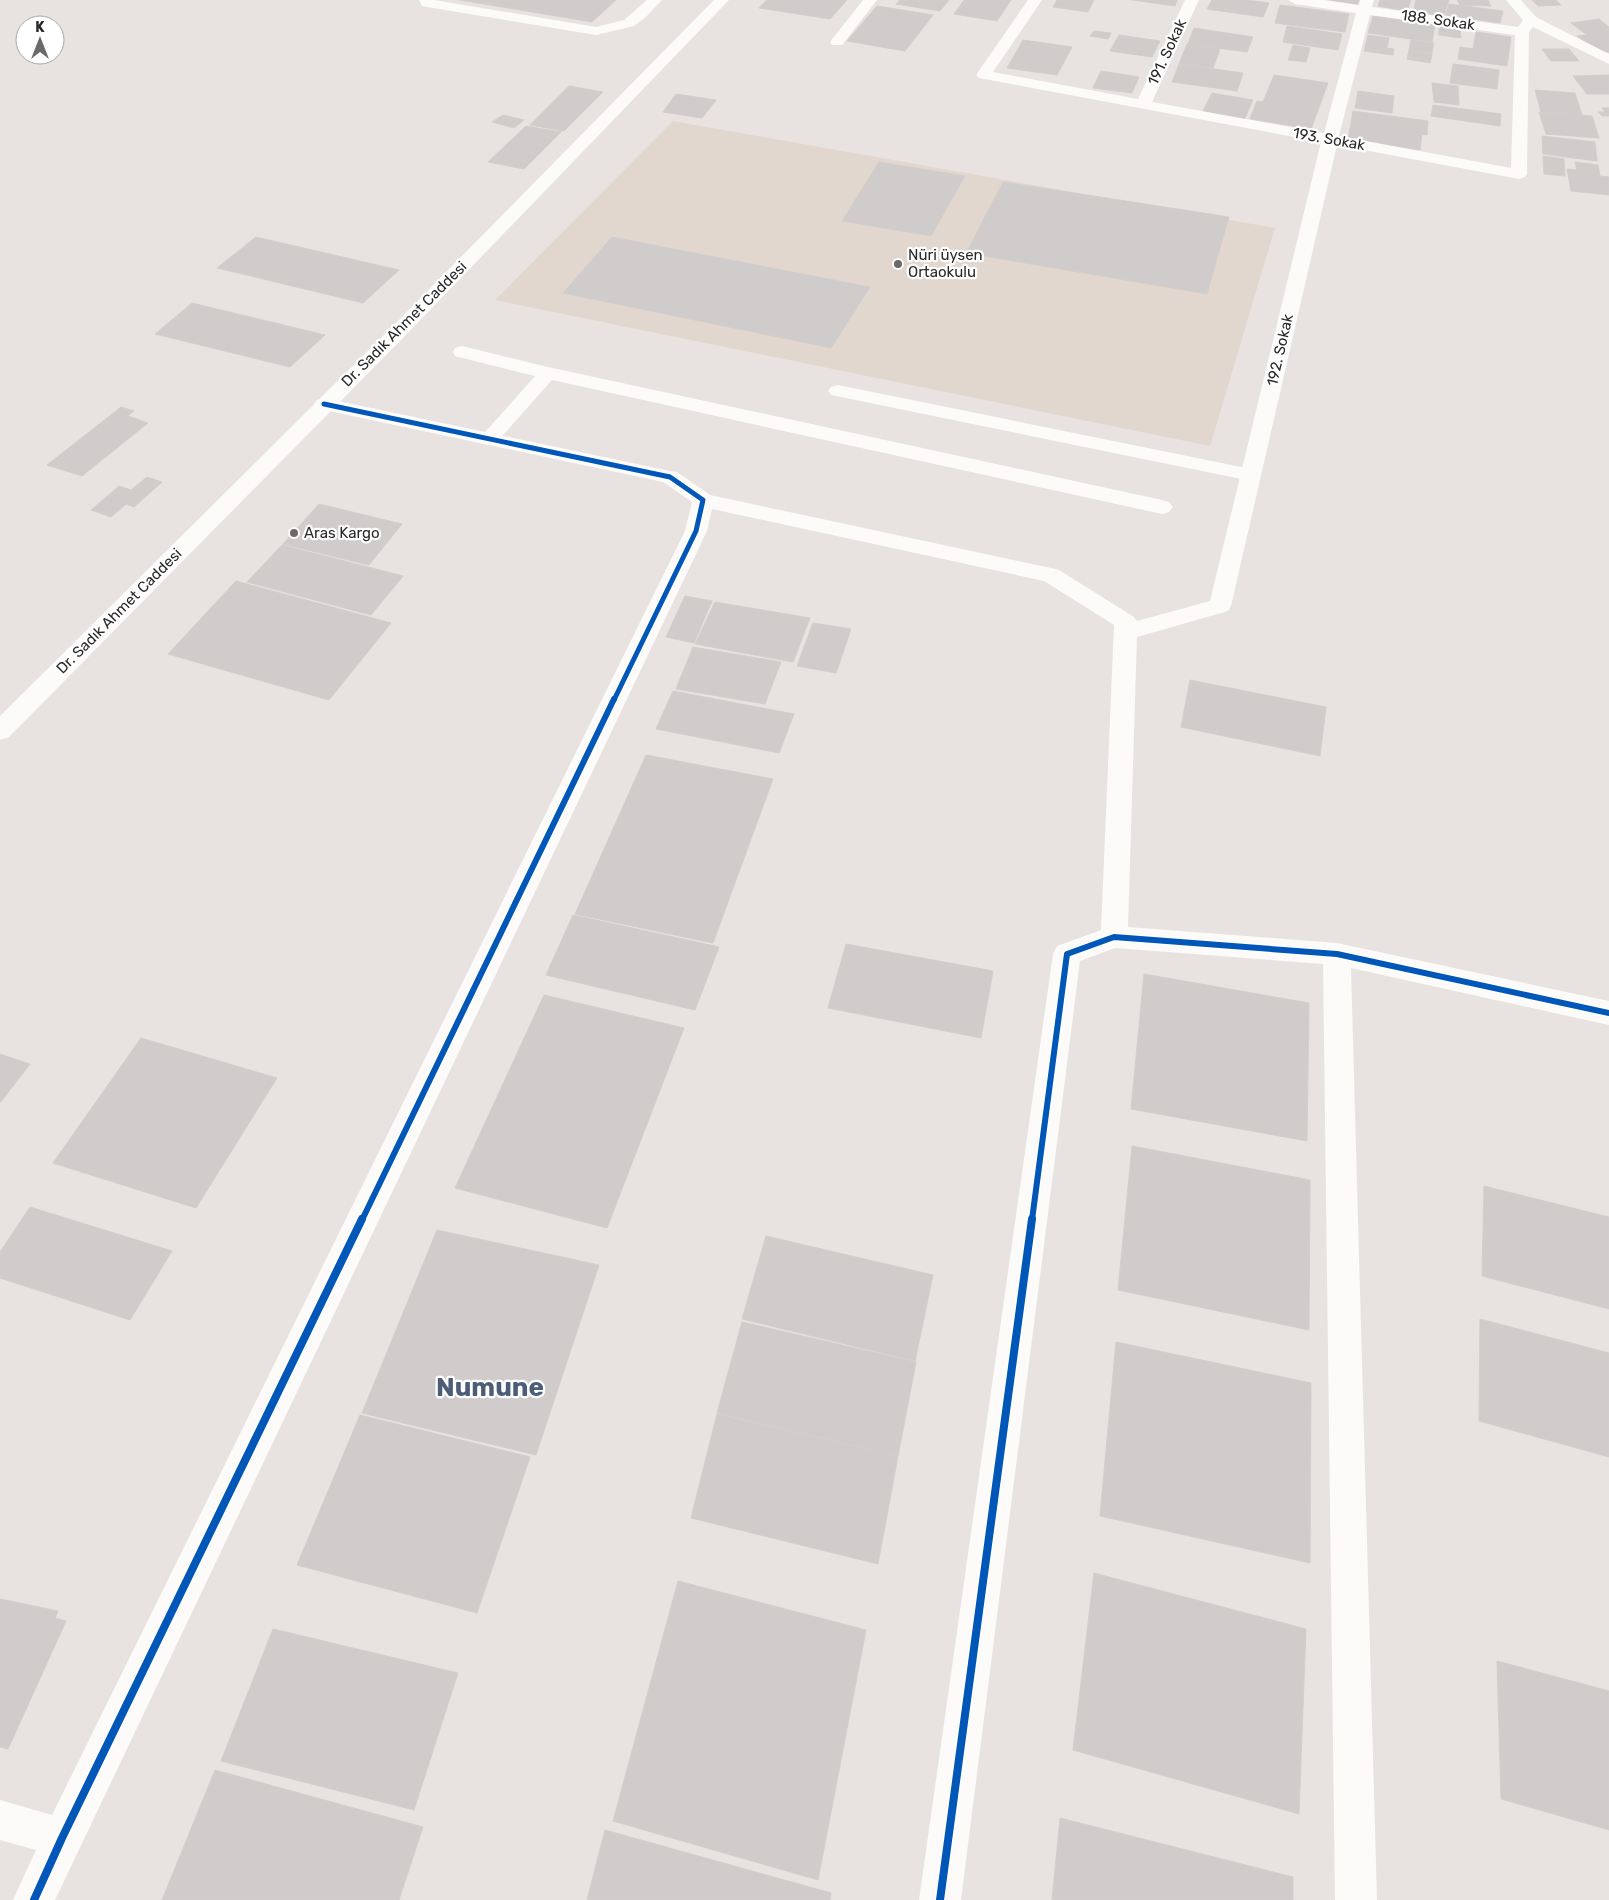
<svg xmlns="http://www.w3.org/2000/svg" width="1609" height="1900" viewBox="0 0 1609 1900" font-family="Rubik,sans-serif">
<rect width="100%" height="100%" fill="#e8e2e0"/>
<path fill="#e2d7ce" d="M 673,121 L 1275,228 L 1210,446 L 495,300 Z"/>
<path fill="#d0cccb" stroke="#d3cecc" d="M 460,0 L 616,0 L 592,22 Z
M 767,0 L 847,0 L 830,19 L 759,8 Z
M 900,0 L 949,0 L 940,11 L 896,4 Z
M 964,0 L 1011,0 L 997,21 L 954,14 Z
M 1057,0 L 1094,0 L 1088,12 L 1053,7 Z
M 1132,0 L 1177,0 L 1175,6 Z
M 1212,0 L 1246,0 L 1269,3 L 1263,17 L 1207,9 Z
M 1320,0 L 1359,0 L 1357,5 Z
M 1380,0 L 1411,0 L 1407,11 L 1378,6 Z
M 1416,0 L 1449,0 L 1444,16 L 1413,12 Z
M 1457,0 L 1488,0 L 1491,6 L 1460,5 Z
M 1532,0 L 1556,0 L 1561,5 L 1538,6 Z
M 1449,4 L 1503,11 L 1500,23 L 1446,15 Z
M 1280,5 L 1349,14 L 1345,32 L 1275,23 Z
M 877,6 L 933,15 L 905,51 L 847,41 Z
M 1373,16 L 1435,25 L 1432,42 L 1368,33 Z
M 1599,19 L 1609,27 L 1609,52 L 1602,53 L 1577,36 L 1587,35 L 1571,23 Z
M 1287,26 L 1342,34 L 1338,50 L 1283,42 Z
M 1439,26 L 1460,28 L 1461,38 L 1439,35 Z
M 1194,28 L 1253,37 L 1247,52 L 1188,44 Z
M 1094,31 L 1111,33 L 1108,39 L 1090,36 Z
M 1476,32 L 1511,37 L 1507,66 L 1458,59 L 1460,47 L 1473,49 Z
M 1119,35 L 1160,41 L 1152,57 L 1110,51 Z
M 1368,35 L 1389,38 L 1387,48 L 1394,49 L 1393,55 L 1364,51 Z
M 1023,40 L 1072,47 L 1057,75 L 1007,68 Z
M 1411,40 L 1434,43 L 1432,53 L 1409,50 Z
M 1187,44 L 1220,49 L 1213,68 L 1179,64 Z
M 1293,45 L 1310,48 L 1306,62 L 1288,60 Z
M 1542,49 L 1569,49 L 1579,61 L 1551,61 Z
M 1409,50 L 1432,54 L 1430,63 L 1407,59 Z
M 1179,64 L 1243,73 L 1237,91 L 1172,82 Z
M 1453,64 L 1499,70 L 1497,89 L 1450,83 Z
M 1101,71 L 1139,77 L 1132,93 L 1093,88 Z
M 1274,75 L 1328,83 L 1311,129 L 1250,119 L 1257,101 L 1263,102 Z
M 1609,75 L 1609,94 L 1587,94 L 1573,76 Z
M 1432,83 L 1458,86 L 1459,105 L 1434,102 Z
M 569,86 L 603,92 L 564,131 L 530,125 Z
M 1535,90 L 1575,93 L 1582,115 L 1541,112 Z
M 1358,91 L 1394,96 L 1392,113 L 1355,108 Z
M 1212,93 L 1253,100 L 1244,120 L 1202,113 Z
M 676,94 L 716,100 L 702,118 L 663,112 Z
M 1433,105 L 1501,114 L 1500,126 L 1431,116 Z
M 1602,108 L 1609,108 L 1609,116 L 1602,116 L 1598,112 L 1605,112 Z
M 1353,111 L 1428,121 L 1427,135 L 1422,134 L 1420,150 L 1348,140 Z
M 1539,112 L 1592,116 L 1599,138 L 1546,134 Z
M 503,115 L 524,120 L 514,128 L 492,122 Z
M 526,126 L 561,132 L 524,169 L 488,162 Z
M 1542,136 L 1595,142 L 1597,161 L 1543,154 Z
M 1543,156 L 1564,159 L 1565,176 L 1544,174 Z
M 879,162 L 965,176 L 931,236 L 842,221 Z
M 1575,162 L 1598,165 L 1600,176 L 1609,177 L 1609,195 L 1571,191 L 1567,169 L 1577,170 Z
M 1003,182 L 1229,217 L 1207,294 L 966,253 Z
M 256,237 L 399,270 L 363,303 L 217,268 Z
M 612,237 L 870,287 L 831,348 L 563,293 Z
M 192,303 L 325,335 L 290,367 L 155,334 Z
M 121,407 L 134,411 L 128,416 L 148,423 L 82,476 L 47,465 Z
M 147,477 L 162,482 L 134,507 L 126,504 L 111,517 L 91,510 L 119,486 L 131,490 Z
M 319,504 L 402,524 L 369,565 L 283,544 Z
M 282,545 L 403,576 L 371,615 L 247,582 Z
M 236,581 L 391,623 L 329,700 L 168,654 Z
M 685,596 L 712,601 L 694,643 L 666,637 Z
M 715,602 L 810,618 L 793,662 L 695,644 Z
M 813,623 L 851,629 L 836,673 L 797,666 Z
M 693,647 L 781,662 L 765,704 L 676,689 Z
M 1190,680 L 1326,707 L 1320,756 L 1181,727 Z
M 673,691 L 794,714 L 779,753 L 656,729 Z
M 646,755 L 773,779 L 713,943 L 575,914 Z
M 573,915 L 719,947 L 695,1010 L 546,975 Z
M 846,944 L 993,971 L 981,1038 L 828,1008 Z
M 1144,974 L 1309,1003 L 1307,1141 L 1131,1109 Z
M 544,995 L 684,1028 L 607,1228 L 455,1188 Z
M 141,1038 L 277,1078 L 196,1208 L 53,1163 Z
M 0,1054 L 30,1064 L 0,1103 Z
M 1132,1146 L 1310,1180 L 1309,1330 L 1118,1290 Z
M 1484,1186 L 1609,1217 L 1609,1309 L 1482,1276 Z
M 30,1207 L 172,1251 L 130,1320 L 0,1278 L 0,1252 Z
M 437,1230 L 599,1265 L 536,1455 L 362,1413 Z
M 766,1236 L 933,1275 L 915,1361 L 742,1319 Z
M 1480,1319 L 1609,1353 L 1609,1457 L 1479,1421 Z
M 742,1322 L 916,1362 L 898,1456 L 717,1413 Z
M 1116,1342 L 1311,1383 L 1310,1563 L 1100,1516 Z
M 717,1414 L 898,1456 L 878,1564 L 691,1518 Z
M 360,1415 L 530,1457 L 477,1613 L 297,1565 Z
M 1094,1573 L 1306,1629 L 1299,1814 L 1073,1750 Z
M 678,1581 L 866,1630 L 818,1880 L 613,1821 Z
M 0,1599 L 58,1611 L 55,1618 L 66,1621 L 8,1749 L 0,1747 Z
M 273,1629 L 458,1673 L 414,1810 L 221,1761 Z
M 1497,1661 L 1609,1691 L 1609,1830 L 1501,1799 Z
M 215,1770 L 423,1827 L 399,1900 L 162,1900 Z
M 1060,1818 L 1293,1877 L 1293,1900 L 1052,1900 Z
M 605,1830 L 831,1893 L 830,1900 L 587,1900 Z"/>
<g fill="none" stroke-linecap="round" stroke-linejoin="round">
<path fill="#fcfbfa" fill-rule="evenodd" d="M 419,0 L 434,0 L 596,27 L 624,20 L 647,0 L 662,0 L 646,17 L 634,26 L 596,35 L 427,7 L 422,6 Z
M 462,346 L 548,367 L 1162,500 L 1169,502 L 1173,507 L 1169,512 L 1162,514 L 552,380 L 496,443 L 489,445 L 482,443 L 479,439 L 535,376 L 455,356 L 453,352 L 455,348 Z
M 838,385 L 1251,469 L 1258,470 L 1261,475 L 1258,480 L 1251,481 L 831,395 L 828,391 L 831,387 Z"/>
<path fill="#fcfbfa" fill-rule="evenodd" d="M 863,0 L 877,0 L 842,45 L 832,45 L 830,42 Z
M 1028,0 L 1042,0 L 993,72 L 1138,99 L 1185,0 L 1199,0 L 1152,102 L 1324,133 L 1356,13 L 1295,4 L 1288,0 L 1325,0 L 1359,5 L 1360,0 L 1374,0 L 1372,7 L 1518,27 L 1523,20 L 1506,0 L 1521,0 L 1536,17 L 1609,54 L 1609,64 L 1533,27 L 1529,32 L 1527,174 L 1525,177 L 1519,179 L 1337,145 L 1231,606 L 1228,611 L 1137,637 L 1128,927 L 1337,943 L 1609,1001 L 1609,1025 L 1351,968 L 1377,1900 L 1335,1900 L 1323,964 L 1115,948 L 1080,961 L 961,1900 L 919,1900 L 1053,954 L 1057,946 L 1101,930 L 1114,625 L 1044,581 L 712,509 L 707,531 L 55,1900 L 13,1900 L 36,1850 L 0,1840 L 0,1800 L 52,1815 L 685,531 L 692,502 L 663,482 L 324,410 L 317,408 L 314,404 L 317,400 L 324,398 L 670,471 L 677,472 L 710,495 L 1051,568 L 1059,570 L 1134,617 L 1137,621 L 1210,601 L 1321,142 L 979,78 L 976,75 ZM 1370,15 L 1515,35 L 1511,168 L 1339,136 Z"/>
<path fill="#fcfbfa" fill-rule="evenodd" d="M 714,0 L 729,0 L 403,338 L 9,737 L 0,740 L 0,716 L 389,330 Z"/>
<defs>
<path id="cycleway-far2" d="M 324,404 L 670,477 L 703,500 L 696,531 L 614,700"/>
<path id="cycleway-far1" d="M 362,1220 L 614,699
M 1032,1220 L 1067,954 L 1114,937 L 1337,954 L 1609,1013"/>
<path id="cycleway" d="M 34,1900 L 62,1838 L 362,1219
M 940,1900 L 1032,1219"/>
</defs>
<use href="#cycleway-far2" stroke="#fff" stroke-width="8"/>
<use href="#cycleway-far1" stroke="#fff" stroke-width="9"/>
<use href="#cycleway" stroke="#fff" stroke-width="11"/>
<use href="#cycleway-far2" stroke="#0057b8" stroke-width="5"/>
<use href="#cycleway-far1" stroke="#0057b8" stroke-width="6"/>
<use href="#cycleway" stroke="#0057b8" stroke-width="8"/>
</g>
<g fill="#6c6a69" stroke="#fff" stroke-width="2">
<circle cx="898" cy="264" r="5"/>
<circle cx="294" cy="533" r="5"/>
</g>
<g text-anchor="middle" stroke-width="4.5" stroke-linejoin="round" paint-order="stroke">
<g font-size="15" fill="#292929" stroke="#fff">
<text transform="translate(1438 20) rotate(8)" y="5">188. Sokak</text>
<text transform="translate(1167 52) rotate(-65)" y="5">191. Sokak</text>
<text transform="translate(1329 139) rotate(10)" y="5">193. Sokak</text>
<text transform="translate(404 324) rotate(-45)" y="5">Dr. Sadık Ahmet Caddesi</text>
<text transform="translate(1280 350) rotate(-77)" y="5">192. Sokak</text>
<text transform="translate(119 611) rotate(-45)" y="5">Dr. Sadık Ahmet Caddesi</text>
</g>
<g font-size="15" fill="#292929" stroke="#fff" text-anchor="start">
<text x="908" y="260">Nüri üysen<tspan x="908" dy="17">Ortaokulu</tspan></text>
<text x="304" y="538">Aras Kargo</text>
</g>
<g font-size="26" font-weight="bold" fill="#4c5d77" stroke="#fff">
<text x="490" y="1396">Numune</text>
</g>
</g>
<g transform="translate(40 40)"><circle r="24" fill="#ffffff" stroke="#a9a9a9"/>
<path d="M0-4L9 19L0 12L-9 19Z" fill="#6c6a69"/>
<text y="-8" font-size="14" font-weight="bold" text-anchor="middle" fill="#292929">K</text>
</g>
</svg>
